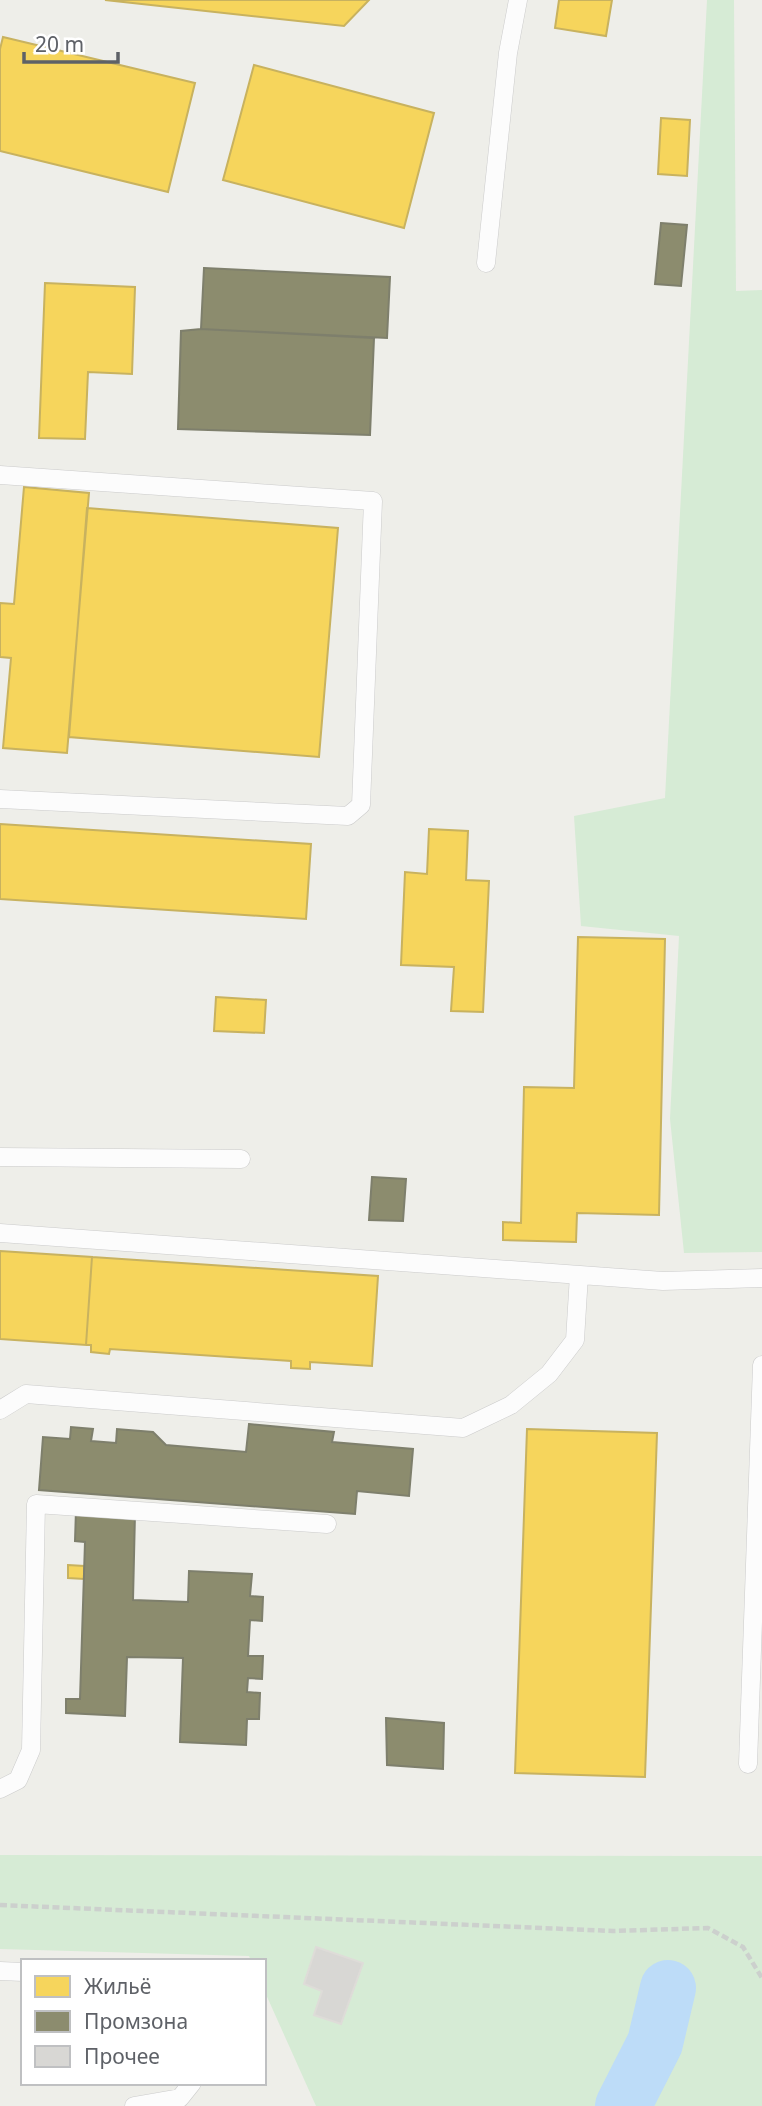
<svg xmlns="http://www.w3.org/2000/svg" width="762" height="2106" viewBox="0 0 762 2106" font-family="'Noto Sans',sans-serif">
<rect width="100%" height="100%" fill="#eeeee9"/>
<path fill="#d6ebd5" d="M 707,0 L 734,0 L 736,291 L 762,290 L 762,1252 L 684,1253 L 670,1119 L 679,936 L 581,926 L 574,816 L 665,798 Z
M 0,1855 L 762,1856 L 762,2106 L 316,2106 L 264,1990 L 264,1961 L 251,1961 L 249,1956 L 0,1949 Z"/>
<path fill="#f6d55c" stroke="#c8b25f" stroke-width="2" d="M 105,0 L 369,0 L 344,26 Z
M 559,0 L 612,0 L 606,36 L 555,28 Z
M 3,37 L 195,83 L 168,192 L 0,151 L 0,49 Z
M 254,65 L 434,113 L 404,228 L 223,180 Z
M 661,118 L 690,120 L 687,176 L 658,174 Z
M 45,283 L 135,287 L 132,374 L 88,372 L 85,439 L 39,438 Z
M 24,487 L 89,493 L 67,753 L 3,748 L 11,658 L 0,657 L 0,603 L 14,604 Z
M 87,508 L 338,528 L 319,757 L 69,737 Z
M 0,824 L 311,844 L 306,919 L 0,899 Z
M 429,829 L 468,831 L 466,880 L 489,881 L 483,1012 L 451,1011 L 454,967 L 401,965 L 405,872 L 427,874 Z
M 578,937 L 665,939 L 659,1215 L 577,1213 L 576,1242 L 503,1240 L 503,1222 L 521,1223 L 524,1087 L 574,1088 Z
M 216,997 L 266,1000 L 264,1033 L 214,1031 Z
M 0,1251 L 92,1257 L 86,1345 L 0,1339 Z
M 92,1257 L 378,1276 L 372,1366 L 310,1362 L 310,1369 L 291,1368 L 291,1361 L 110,1349 L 109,1354 L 91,1352 L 91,1345 L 86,1345 Z
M 527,1429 L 657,1433 L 645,1777 L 515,1773 Z
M 68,1565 L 84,1566 L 84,1579 L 68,1578 Z"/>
<path fill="#8c8c6e" stroke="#7e7f6c" stroke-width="2" d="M 661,223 L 687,225 L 681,286 L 655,284 Z
M 204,268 L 390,277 L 387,338 L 201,329 Z
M 201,329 L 374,338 L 370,435 L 178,429 L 181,331 Z
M 372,1177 L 406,1179 L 403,1221 L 369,1220 Z
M 249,1424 L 334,1432 L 332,1442 L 413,1449 L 409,1496 L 357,1491 L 355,1514 L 39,1490 L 43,1437 L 70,1439 L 71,1427 L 93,1429 L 91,1441 L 116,1443 L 117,1429 L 153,1432 L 166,1445 L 246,1452 Z
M 76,1510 L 135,1513 L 133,1600 L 188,1602 L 189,1571 L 252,1574 L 250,1596 L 263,1597 L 262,1621 L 250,1620 L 248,1656 L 263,1656 L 262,1679 L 248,1678 L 247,1692 L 260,1693 L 259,1719 L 247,1719 L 246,1745 L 180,1742 L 183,1658 L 127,1657 L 125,1716 L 66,1713 L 66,1699 L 80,1699 L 85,1542 L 75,1541 Z
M 386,1718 L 444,1723 L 443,1769 L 387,1765 Z"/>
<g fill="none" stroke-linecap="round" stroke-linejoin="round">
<path stroke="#bddcf8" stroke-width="56" d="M 623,2106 L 655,2043 L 668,1988"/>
</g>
<path fill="#d8d7d4" stroke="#dedcd8" stroke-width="2" d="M 316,1947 L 363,1963 L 341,2024 L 314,2015 L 322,1991 L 304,1984 Z"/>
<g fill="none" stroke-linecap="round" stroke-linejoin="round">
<defs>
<path id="lane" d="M 486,263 L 508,53 L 518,0
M 0,475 L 373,501 L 361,805 L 348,816 L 0,799
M 0,1157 L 241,1159
M 0,1233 L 663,1281 L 762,1278
M 0,1410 L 26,1394 L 463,1428 L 511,1405 L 549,1374 L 575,1340 L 579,1275
M 748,1764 L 762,1365
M 0,1789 L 18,1780 L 31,1750 L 36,1504 L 327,1524
M 0,1971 L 23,1972
M 134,2106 L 180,2098 L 192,2083"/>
</defs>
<use href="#lane" stroke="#cbcbcb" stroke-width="19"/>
<path stroke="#ccd0cd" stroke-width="4.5" stroke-dasharray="7 3.5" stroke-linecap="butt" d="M 0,1905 L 613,1931 L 708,1928 L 743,1947 L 762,1978"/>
<use href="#lane" stroke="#fcfcfc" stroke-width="18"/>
</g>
<rect x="21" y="1959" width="245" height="126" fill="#ffffff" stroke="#bfc0c2" stroke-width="2"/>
<rect x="35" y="1976" width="35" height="21" fill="#f6d55c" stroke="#bfc0c2" stroke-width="2"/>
<text x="84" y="1994" font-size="21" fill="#5e6167">Жильё</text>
<rect x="35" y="2011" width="35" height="21" fill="#8c8c6e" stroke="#bfc0c2" stroke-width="2"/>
<text x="84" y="2029" font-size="21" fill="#5e6167">Промзона</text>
<rect x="35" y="2046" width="35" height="21" fill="#d8d7d4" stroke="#bfc0c2" stroke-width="2"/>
<text x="84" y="2064" font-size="21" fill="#5e6167">Прочее</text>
<path d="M24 52v10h94v-10" fill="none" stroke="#5e6167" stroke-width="3.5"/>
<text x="35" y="52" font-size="21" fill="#5e6167" stroke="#ffffff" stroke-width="5" paint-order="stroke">20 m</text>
</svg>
